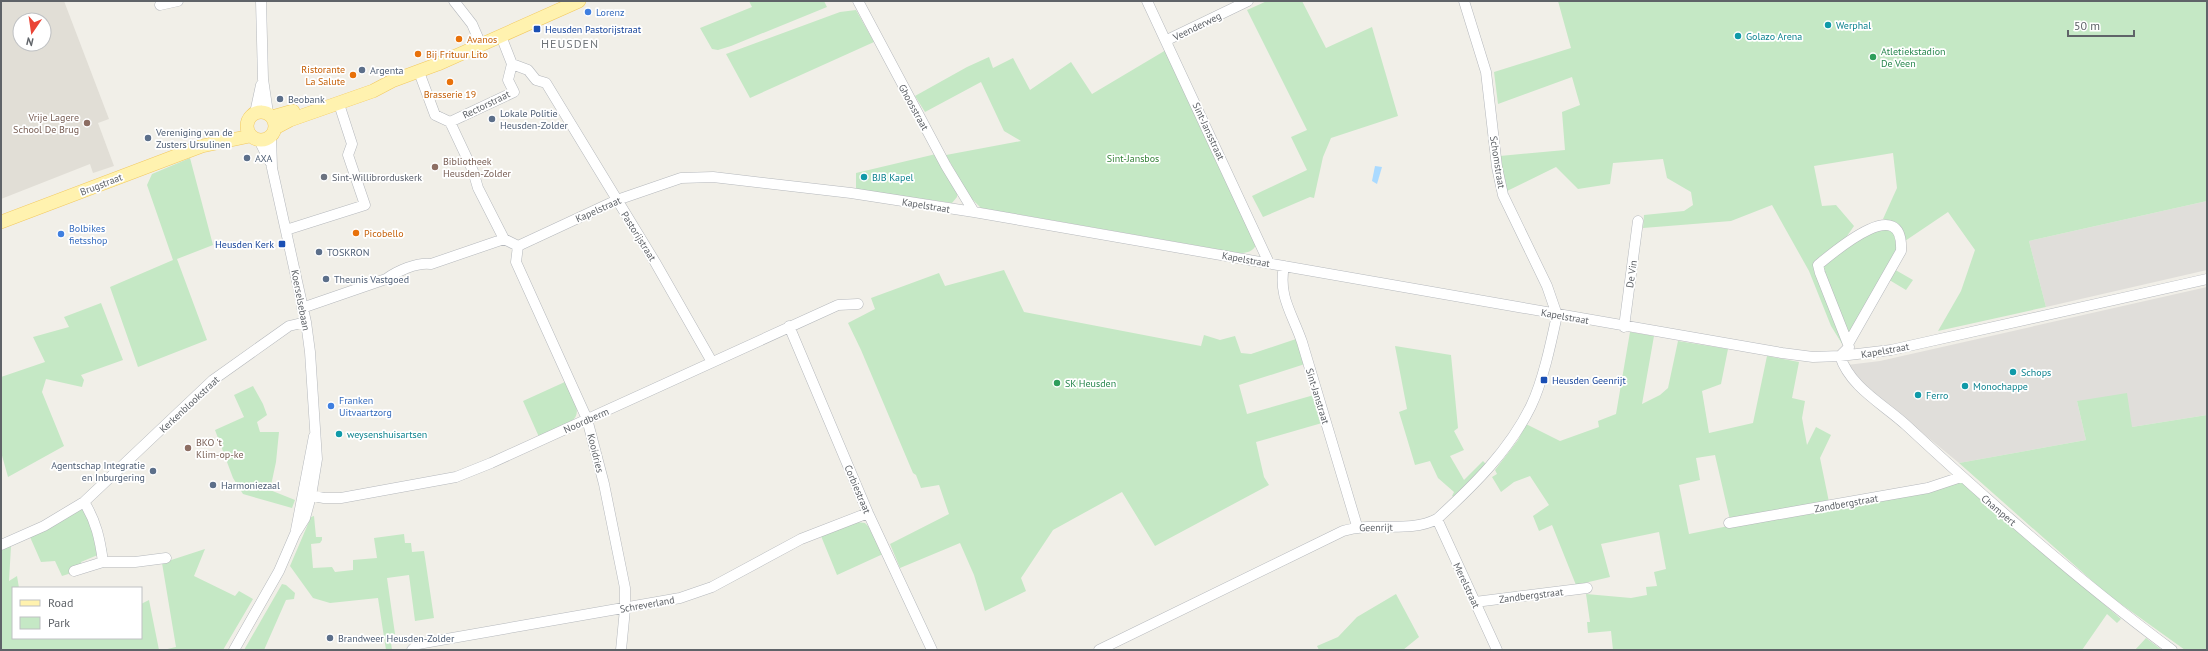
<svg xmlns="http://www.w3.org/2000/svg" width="2208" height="651" viewBox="0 0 2208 651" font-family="'PT Sans',sans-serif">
<rect width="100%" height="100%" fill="#f1efe8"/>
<path fill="#e0deda" d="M 2207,201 L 2207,270 L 2046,307 L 2029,241 Z
M 2207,287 L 2207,415 L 2132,427 L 2077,401 L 2086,440 L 1959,463 L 1857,379 L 1847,365 L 1880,361 Z"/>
<path fill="#e1ded6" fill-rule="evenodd" d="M 1,1 L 64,1 L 109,119 L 98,123 L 114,166 L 93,173 L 90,164 L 1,199 ZM 20,20 L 44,20 L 44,44 L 20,44 Z"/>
<path fill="#c5e8c5" d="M 749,1 L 824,1 L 827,7 L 731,46 L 718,50 L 712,49 L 700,28 L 752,7 Z
M 1267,1 L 1302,1 L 1326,48 L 1372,27 L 1398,116 L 1331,138 L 1323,157 L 1314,198 L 1310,197 L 1263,217 L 1252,196 L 1307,170 L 1291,137 L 1307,130 L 1247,10 Z
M 1558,1 L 2207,1 L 2207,201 L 2029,241 L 2046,307 L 1938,331 L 1961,291 L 1975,250 L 1948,212 L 1905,241 L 1903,231 L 1896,222 L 1883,219 L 1897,188 L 1893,153 L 1814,166 L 1822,206 L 1836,205 L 1854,226 L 1845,239 L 1880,227 L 1892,231 L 1900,248 L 1844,347 L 1831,326 L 1809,271 L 1772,205 L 1731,221 L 1643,228 L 1644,215 L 1684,211 L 1693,205 L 1691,192 L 1667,178 L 1663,159 L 1613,163 L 1610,184 L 1578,189 L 1556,167 L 1507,191 L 1500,156 L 1565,150 L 1562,112 L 1580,105 L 1572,77 L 1498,104 L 1494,72 L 1571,48 Z
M 856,10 L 874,42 L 750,98 L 726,54 L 840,12 Z
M 1166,50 L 1256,244 C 1254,252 1246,253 1239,253 L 981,208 L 969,196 L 946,155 L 1021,141 L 1004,131 L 981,82 L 925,112 L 915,96 L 967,67 L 989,57 L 993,68 L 1013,58 L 1030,90 L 1071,62 L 1092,94 Z
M 936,154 L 957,192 L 957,197 L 952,203 L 856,189 L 856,173 Z
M 190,158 L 213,245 L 177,259 L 207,340 L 138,367 L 110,287 L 173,260 L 147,185 L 152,174 Z
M 1892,268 L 1913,280 L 1906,290 L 1886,278 Z
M 1004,270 L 1024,312 L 1201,346 L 1204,335 L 1220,340 L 1235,336 L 1241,353 L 1251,354 L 1296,339 L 1305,364 L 1239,385 L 1247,414 L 1314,395 L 1322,423 L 1256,442 L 1264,477 L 1269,485 L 1155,546 L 1122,492 L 1053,530 L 1021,578 L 1026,591 L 985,611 L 974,575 L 960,543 L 900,568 L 890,544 L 949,514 L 939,485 L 921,488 L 916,475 L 913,473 L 861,350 L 848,323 L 875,309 L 871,298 L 939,273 L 945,286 Z
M 101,303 L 123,360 L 81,375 L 84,380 L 82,387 L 46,379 L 42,392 L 64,446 L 8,477 L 1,452 L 1,377 L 45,362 L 33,337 L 69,327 L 64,317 Z
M 1630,332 L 1654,336 L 1642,404 L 1660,395 L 1668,388 L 1678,341 L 1728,349 L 1721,384 L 1702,391 L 1709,433 L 1753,423 L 1767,356 L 1799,362 L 1792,398 L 1805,401 L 1802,418 L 1807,445 L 1816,427 L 1831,435 L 1820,458 L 1829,502 L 1730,520 L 1715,455 L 1696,458 L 1700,480 L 1679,485 L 1689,534 L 1945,482 L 1954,474 L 2121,619 L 2117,623 L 2107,614 L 2082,650 L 1613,650 L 1611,631 L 1588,633 L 1587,622 L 1590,622 L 1586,594 L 1631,598 L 1647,595 L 1646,587 L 1657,586 L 1654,572 L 1666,569 L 1659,532 L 1601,544 L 1610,577 L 1576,585 L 1552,525 L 1539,531 L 1533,516 L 1549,505 L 1530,476 L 1514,482 L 1501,492 L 1492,477 L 1497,474 L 1495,470 L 1518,440 L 1526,424 L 1560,441 L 1599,427 L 1598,421 L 1616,414 Z
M 1395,346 L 1451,355 L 1458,428 L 1454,431 L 1464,450 L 1450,456 L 1464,480 L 1483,461 L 1486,464 L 1454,497 L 1452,496 L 1454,492 L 1438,478 L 1430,461 L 1415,465 L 1399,412 L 1407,409 Z
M 567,381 C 586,424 578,418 539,437 L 523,401 Z
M 253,386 L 263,404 L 267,415 L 257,422 L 260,432 L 279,432 L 276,462 L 270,490 L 295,500 L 292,508 L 243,494 L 233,478 L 215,430 L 244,417 L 234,395 Z
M 2127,393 L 2132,427 L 2207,415 L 2207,650 L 2185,650 L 2107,594 L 1959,463 L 2086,440 L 2077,401 Z
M 90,504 L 107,551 L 81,562 L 84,569 L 62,576 L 55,561 L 41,562 L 30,537 L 57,524 Z
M 314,516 L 316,537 L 322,537 L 322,540 L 320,543 L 311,544 L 313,568 L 332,567 L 335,572 L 353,570 L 353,560 L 377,558 L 374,538 L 404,534 L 405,543 L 411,543 L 412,552 L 424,551 L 434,618 L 415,621 L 409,575 L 387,578 L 395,634 L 390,635 L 392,650 L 386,650 L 378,598 L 330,603 L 313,598 L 290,566 L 311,517 Z
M 857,522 L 865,523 L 868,526 L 883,554 L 837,575 L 821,536 Z
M 11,546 L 9,581 L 17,576 L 19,588 L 13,588 L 13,638 L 141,638 L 141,604 L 149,600 L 159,650 L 1,650 L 1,550 Z
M 205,549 L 194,576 L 235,596 L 239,591 L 253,599 L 223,650 L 163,650 L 176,647 L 162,563 Z
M 282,584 L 286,585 L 295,593 L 294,599 L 286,600 L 264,650 L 244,650 Z
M 1396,594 L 1419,637 L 1403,650 L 1319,650 L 1317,646 L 1338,637 L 1357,617 Z
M 2146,638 L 2162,650 L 2135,650 Z"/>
<path fill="#aadaff" d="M 1375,166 L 1382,167 L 1377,184 L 1372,181 Z"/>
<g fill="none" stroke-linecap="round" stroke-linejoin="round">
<defs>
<path id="minor" d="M 261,1 L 263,79 L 268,113
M 454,1 L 472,24 L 481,45
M 858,1 L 946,166 L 974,212
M 1147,1 L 1269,263
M 1464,1 L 1486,72 L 1497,167 L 1503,195 L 1547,286 L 1557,315
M 160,5 L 178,1
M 1167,40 L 1248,1
M 512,64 L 528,70 L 536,80 L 546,83 L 655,262 L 712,362
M 419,72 L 435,115 L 450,122 L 473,171 L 478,188 L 504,239
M 255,113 L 261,85
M 450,122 L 514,92 L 508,80 L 512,64 L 501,36
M 259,140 L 270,162
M 286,230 L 365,205 L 348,155 L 352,144 L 339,104
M 518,246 L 617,200 L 681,178 L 713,177 L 851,193 L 974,212 L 1782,353 L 1813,357 L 1840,356 L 1891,350 L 2207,279
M 518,246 L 516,262 L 587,419 L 604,484 L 625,588 L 625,609 L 621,650
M 1284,266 C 1278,296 1292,313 1302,342 L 1357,526
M 302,308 L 386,279 C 397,271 417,262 431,264 L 504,239 L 518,246
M 789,326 L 868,513 L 932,650
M 1624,327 L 1638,221
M 1848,344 L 1901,251 C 1904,192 1836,250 1818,265 L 1820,273 L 1848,344 L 1849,347 L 1840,356 C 1850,387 1883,404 1906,425 C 1991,504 2079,581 2172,650
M 303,494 L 324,498 L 341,498 L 456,477 L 491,463 L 838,305 L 858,304
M 84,502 C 96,521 100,539 103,562 L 135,562 L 166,558
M 1437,519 L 1497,650
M 1729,523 L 1928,488 L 1961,477
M 296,530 L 314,436
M 1,545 L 44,526 L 84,502 L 213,380 L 289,326 L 306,322
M 74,571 L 103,562
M 1475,602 L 1587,588
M 234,650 L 279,571 L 295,534 L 305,518 L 311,496 L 317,459 L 310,352 L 306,322 L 272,168 L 271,136
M 412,650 L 418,644 L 680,598 L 712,587 L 801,539 L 868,513
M 1099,650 L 1343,531 C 1374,521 1408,534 1437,519 C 1473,486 1509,451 1531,406 C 1543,381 1551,343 1557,315"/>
<path id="major" d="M247 126a14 14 0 1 1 28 0a14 14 0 1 1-28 0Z
M 272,117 L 293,111
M 275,128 L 290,120 L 373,91 L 392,81 L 438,64 L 579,1
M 1,222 L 202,146 L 250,136"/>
</defs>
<use href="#minor" stroke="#b5b8bc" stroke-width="11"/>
<use href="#major" stroke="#f2c960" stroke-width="14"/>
<use href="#minor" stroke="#fff" stroke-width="10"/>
<use href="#major" stroke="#fff2af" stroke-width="13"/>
</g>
<g fill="#3f7fe0" stroke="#fff" stroke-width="1.5">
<circle cx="588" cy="12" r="4"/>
<circle cx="61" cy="234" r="4"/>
<circle cx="331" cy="406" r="4"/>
</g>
<g fill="#0f9aa8" stroke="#fff" stroke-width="1.5">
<circle cx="1828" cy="25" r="4"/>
<circle cx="1738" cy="36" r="4"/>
<circle cx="864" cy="177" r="4"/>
<circle cx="2013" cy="372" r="4"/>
<circle cx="1965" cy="386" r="4"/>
<circle cx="1918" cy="395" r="4"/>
<circle cx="339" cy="434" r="4"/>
</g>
<g fill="#1a4fb4" stroke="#fff" stroke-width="1.5">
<rect x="533" y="25" width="8" height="8" rx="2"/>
<rect x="278" y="240" width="8" height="8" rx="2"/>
<rect x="1540" y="376" width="8" height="8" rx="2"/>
</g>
<g fill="#e8710a" stroke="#fff" stroke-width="1.5">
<circle cx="459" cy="39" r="4"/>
<circle cx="418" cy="54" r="4"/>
<circle cx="353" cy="75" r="4"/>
<circle cx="450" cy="82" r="4"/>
<circle cx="356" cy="233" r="4"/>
</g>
<g fill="#2e9e5b" stroke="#fff" stroke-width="1.5">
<circle cx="1873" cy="57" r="4"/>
<circle cx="1057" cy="383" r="4"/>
</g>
<g fill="#5c6f8a" stroke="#fff" stroke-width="1.5">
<circle cx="362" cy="70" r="4"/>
<circle cx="280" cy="99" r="4"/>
<circle cx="492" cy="119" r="4"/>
<circle cx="148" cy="138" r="4"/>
<circle cx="247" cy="158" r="4"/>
<circle cx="319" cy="252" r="4"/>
<circle cx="326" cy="279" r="4"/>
<circle cx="153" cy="471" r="4"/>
<circle cx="213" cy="485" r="4"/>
<circle cx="330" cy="638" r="4"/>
</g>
<g fill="#8d6e63" stroke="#fff" stroke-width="1.5">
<circle cx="87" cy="123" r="4"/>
<circle cx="435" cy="167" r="4"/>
<circle cx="188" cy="448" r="4"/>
</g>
<circle fill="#6b7280" stroke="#fff" stroke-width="1.5" cx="324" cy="177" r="4"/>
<g text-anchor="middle" stroke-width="3.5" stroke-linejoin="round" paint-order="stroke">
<g font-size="10" fill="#366cbe" stroke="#fff" text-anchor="start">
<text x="596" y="16">Lorenz</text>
<text x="69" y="232">Bolbikes<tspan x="69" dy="12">fietsshop</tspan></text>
<text x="339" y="404">Franken<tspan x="339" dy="12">Uitvaartzorg</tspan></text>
</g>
<g font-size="10" fill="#0d838f" stroke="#fff" text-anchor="start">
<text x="1836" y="29">Werphal</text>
<text x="1746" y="40">Golazo Arena</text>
<text x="872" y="181">BJB Kapel</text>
<text x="2021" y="376">Schops</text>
<text x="1973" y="390">Monochappe</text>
<text x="1926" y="399">Ferro</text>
<text x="347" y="438">weysenshuisartsen</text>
</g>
<g font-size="10" fill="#5f6368" stroke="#fff">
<text transform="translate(1197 26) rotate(-26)" y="4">Veenderweg</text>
<text transform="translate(486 104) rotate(-26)" y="4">Rectorstraat</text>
<text transform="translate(914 107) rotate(61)" y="4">Ghoosstraat</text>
<text transform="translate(1209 131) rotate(65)" y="4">Sint-Jansstraat</text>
<text transform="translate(1498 162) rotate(81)" y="4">Schomstraat</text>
<text transform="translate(101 184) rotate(-21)" y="4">Brugstraat</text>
<text transform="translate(926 205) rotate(9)" y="4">Kapelstraat</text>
<text transform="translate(598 209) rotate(-24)" y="4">Kapelstraat</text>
<text transform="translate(639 236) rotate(58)" y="4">Pastorijstraat</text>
<text transform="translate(1246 259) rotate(10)" y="4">Kapelstraat</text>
<text transform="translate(1631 274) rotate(-82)" y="4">De Vin</text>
<text transform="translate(301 300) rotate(79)" y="4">Koerselsebaan</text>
<text transform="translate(1565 316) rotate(10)" y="4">Kapelstraat</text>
<text transform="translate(1885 350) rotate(-10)" y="4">Kapelstraat</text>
<text transform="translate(1318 396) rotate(73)" y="4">Sint-Janstraat</text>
<text transform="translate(189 404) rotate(-43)" y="4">Kerkenblookstraat</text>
<text transform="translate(586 420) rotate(-24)" y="4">Noordberm</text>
<text transform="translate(596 453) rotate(76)" y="4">Kooidries</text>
<text transform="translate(858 489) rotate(67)" y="4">Corbiestraat</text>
<text transform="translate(1846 503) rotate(-10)" y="4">Zandbergstraat</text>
<text transform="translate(1999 510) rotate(40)" y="4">Champert</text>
<text transform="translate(1376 527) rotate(-1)" y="4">Geenrijt</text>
<text transform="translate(1467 585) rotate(65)" y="4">Merelstraat</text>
<text transform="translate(1531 595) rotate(-7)" y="4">Zandbergstraat</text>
<text transform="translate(647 604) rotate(-10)" y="4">Schreverland</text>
</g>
<g font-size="10" fill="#164399" stroke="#fff" text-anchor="start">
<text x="545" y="33">Heusden Pastorijstraat</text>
<text x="274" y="248" text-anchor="end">Heusden Kerk</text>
<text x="1552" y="384">Heusden Geenrijt</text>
</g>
<g font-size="10" fill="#c56008" stroke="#fff" text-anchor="start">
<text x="467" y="43">Avanos</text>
<text x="426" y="58">Bij Frituur Lito</text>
<text x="345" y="73" text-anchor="end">Ristorante<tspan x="345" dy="12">La Salute</tspan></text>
<text x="450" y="98" text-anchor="middle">Brasserie 19</text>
<text x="364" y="237">Picobello</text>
</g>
<g font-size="10" fill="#27864d" stroke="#fff" text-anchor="start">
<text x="1881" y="55">Atletiekstadion<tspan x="1881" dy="12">De Veen</tspan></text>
<text x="1065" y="387">SK Heusden</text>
</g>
<g font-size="10" fill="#4e5e75" stroke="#fff" text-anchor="start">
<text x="370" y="74">Argenta</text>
<text x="288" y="103">Beobank</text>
<text x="500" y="117">Lokale Politie<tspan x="500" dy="12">Heusden-Zolder</tspan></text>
<text x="156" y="136">Vereniging van de<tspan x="156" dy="12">Zusters Ursulinen</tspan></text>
<text x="255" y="162">AXA</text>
<text x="327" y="256">TOSKRON</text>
<text x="334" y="283">Theunis Vastgoed</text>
<text x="145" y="469" text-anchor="end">Agentschap Integratie<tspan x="145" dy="12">en Inburgering</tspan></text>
<text x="221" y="489">Harmoniezaal</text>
<text x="338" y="642">Brandweer Heusden-Zolder</text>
</g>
<g font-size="10" fill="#785e54" stroke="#fff" text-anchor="start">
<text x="79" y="121" text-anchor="end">Vrije Lagere<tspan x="79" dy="12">School De Brug</tspan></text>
<text x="443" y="165">Bibliotheek<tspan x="443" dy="12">Heusden-Zolder</tspan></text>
<text x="196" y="446">BKO 't<tspan x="196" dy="12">Klim-op-ke</tspan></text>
</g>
<g font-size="10" fill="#348238" stroke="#fff">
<text x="1133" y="162">Sint-Jansbos</text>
</g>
<g font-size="10" fill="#5b616d" stroke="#fff" text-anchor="start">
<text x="332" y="181">Sint-Willibrorduskerk</text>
</g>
<g font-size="12" letter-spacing="1" fill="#70757a" stroke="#fff">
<text x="570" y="48">HEUSDEN</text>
</g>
</g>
<rect width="2208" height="651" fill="none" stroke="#5f6368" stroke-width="4"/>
<rect x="12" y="587" width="130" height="52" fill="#ffffff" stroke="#bfc1c3"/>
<rect x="20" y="600" width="20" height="6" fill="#fff2af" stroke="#bfc1c3"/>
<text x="48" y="607" font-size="12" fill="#5f6368">Road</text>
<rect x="20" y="617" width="20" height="12" fill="#c5e8c5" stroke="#bfc1c3"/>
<text x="48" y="627" font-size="12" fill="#5f6368">Park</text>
<g transform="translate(32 32) rotate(193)"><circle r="19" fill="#ffffff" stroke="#bfc1c3"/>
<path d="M0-3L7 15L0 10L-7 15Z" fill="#ea4335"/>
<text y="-6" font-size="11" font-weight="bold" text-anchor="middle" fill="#5f6368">N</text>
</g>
<path d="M2068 30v6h66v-6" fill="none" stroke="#5f6368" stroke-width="2"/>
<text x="2074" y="30" font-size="12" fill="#5f6368" stroke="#ffffff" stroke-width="3" paint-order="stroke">50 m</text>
</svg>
